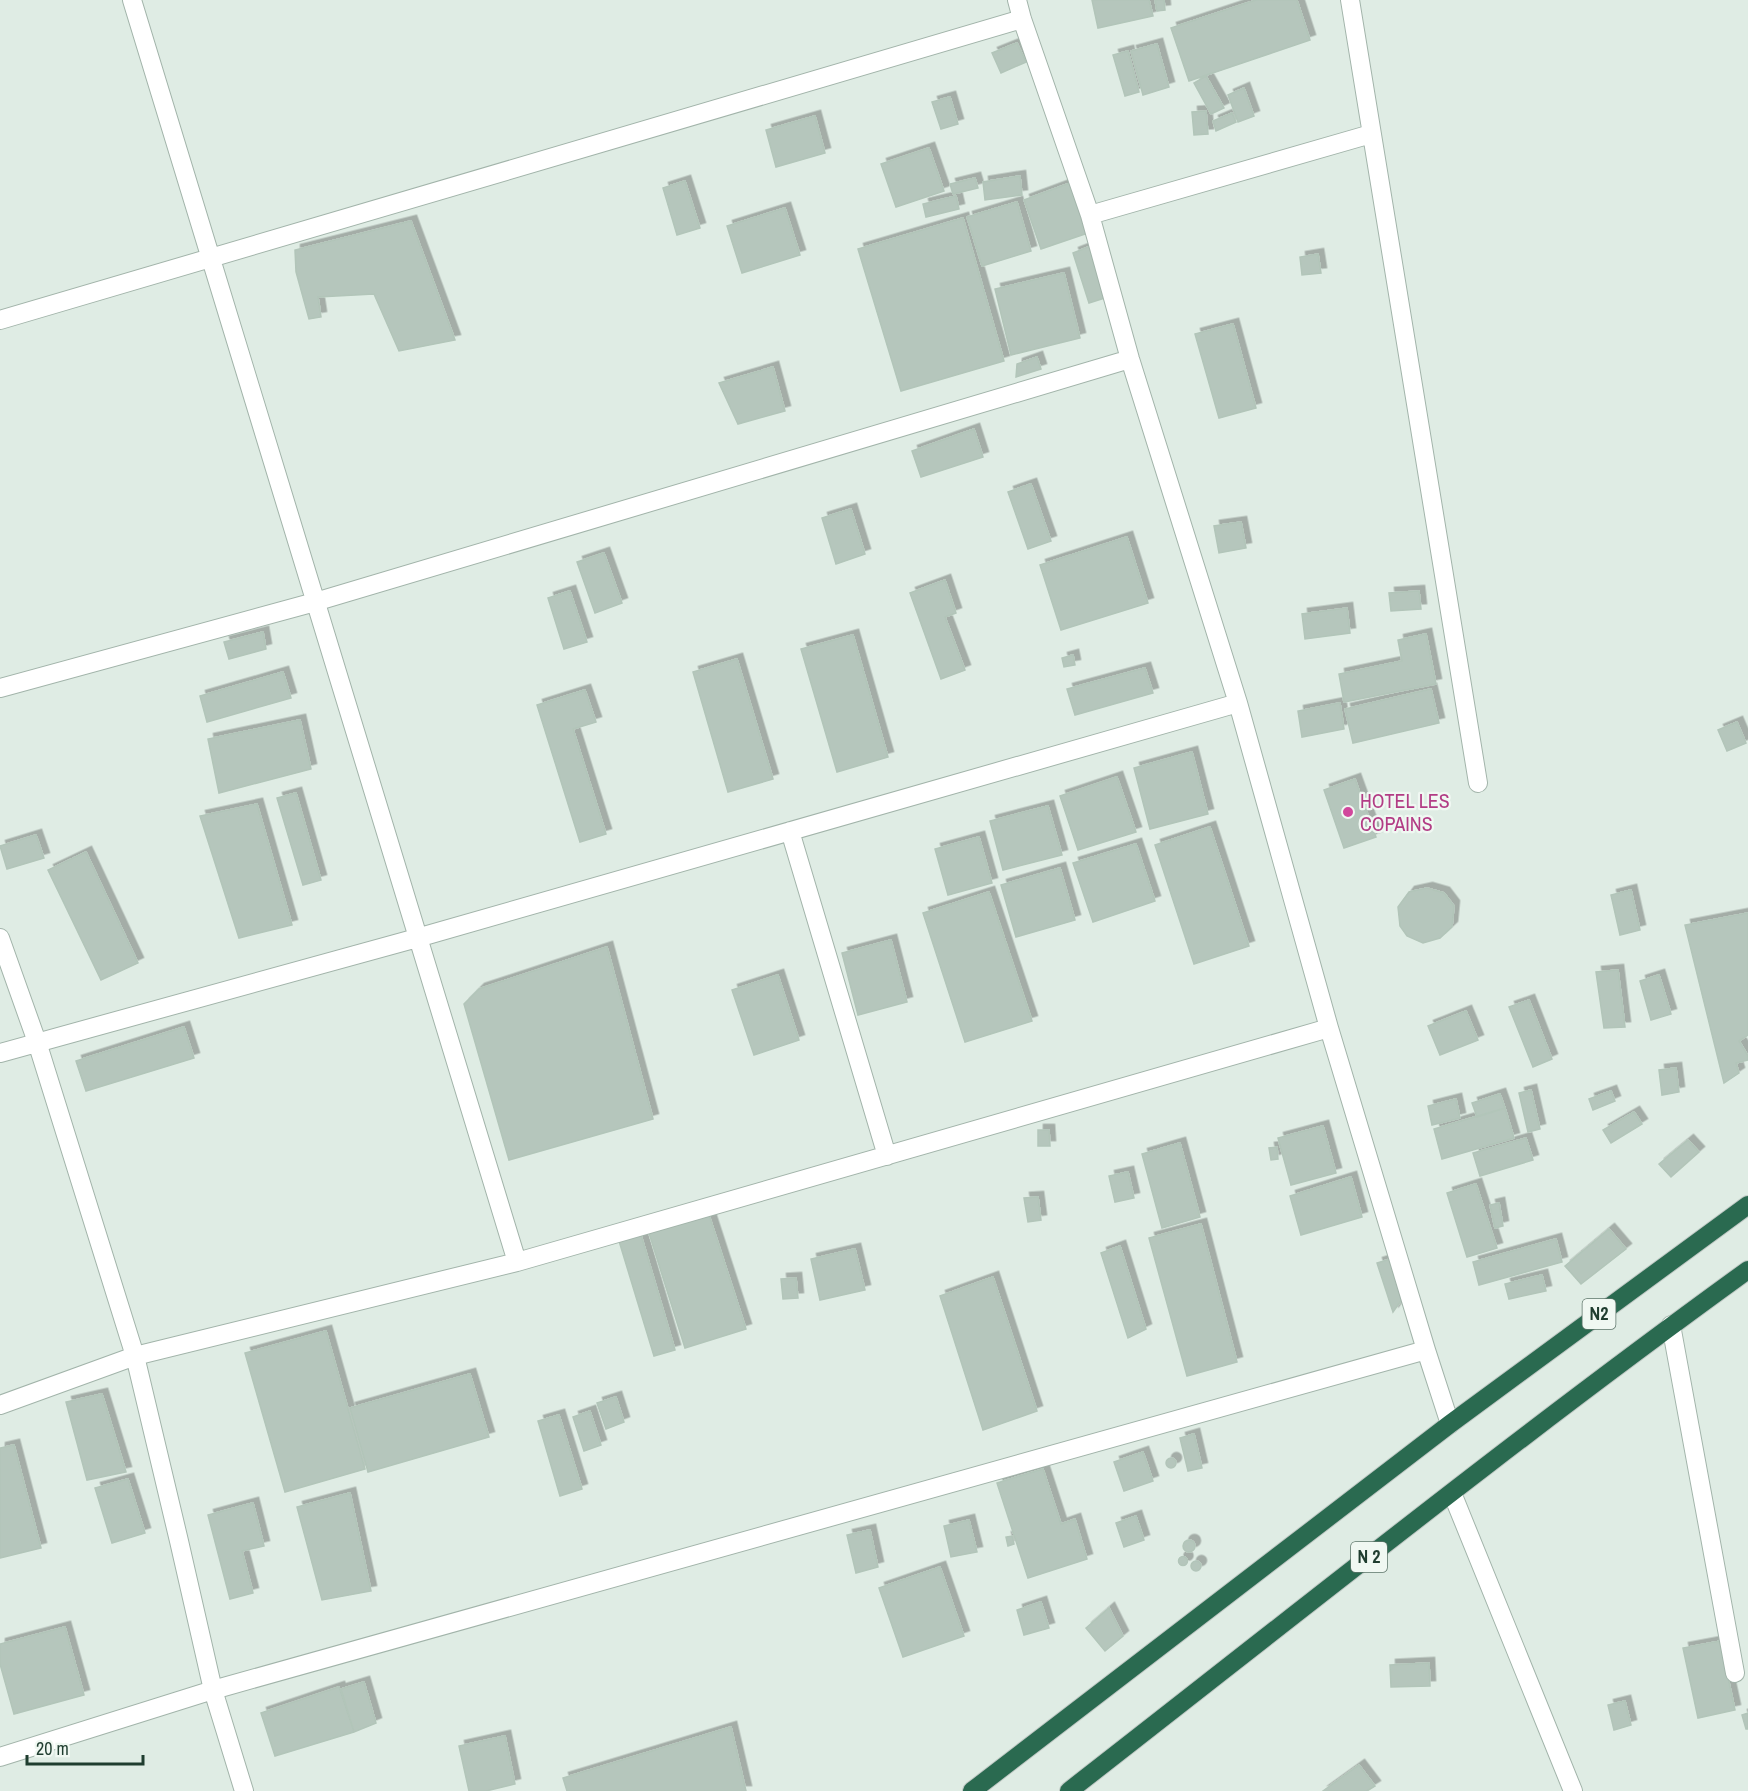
<svg xmlns="http://www.w3.org/2000/svg" width="1748" height="1791" viewBox="0 0 1748 1791" font-family="'Archivo Narrow',sans-serif">
<defs>
<filter id="shadow"><feDropShadow dx="5.5" dy="-5.5" stdDeviation="0" flood-color="#0004"/></filter>
</defs>
<rect width="100%" height="100%" fill="#dfece4"/>
<path fill="#b5c6bc" stroke="#b2c5b9" stroke-width="1.5" filter="url(#shadow)" d="M 1092,0 L 1149,0 L 1153,16 L 1098,28 Z
M 1155,0 L 1164,0 L 1165,10 L 1157,11 Z
M 1256,0 L 1297,0 L 1310,40 L 1189,81 L 1171,28 Z
M 1017,43 L 1026,62 L 1001,73 L 992,53 Z
M 1157,44 L 1169,87 L 1143,95 L 1131,51 Z
M 1128,51 L 1139,92 L 1125,96 L 1113,55 Z
M 1206,76 L 1224,108 L 1211,114 L 1194,83 Z
M 1244,88 L 1254,116 L 1238,122 L 1228,95 Z
M 950,97 L 958,124 L 941,129 L 932,102 Z
M 1206,111 L 1208,134 L 1194,135 L 1192,112 Z
M 1232,113 L 1236,122 L 1216,131 L 1213,121 Z
M 815,116 L 825,153 L 776,167 L 766,130 Z
M 929,148 L 944,191 L 896,207 L 881,164 Z
M 1020,176 L 1022,195 L 985,200 L 983,182 Z
M 975,178 L 978,188 L 953,194 L 950,184 Z
M 685,181 L 700,228 L 677,235 L 663,188 Z
M 1070,183 L 1088,233 L 1041,249 L 1024,200 Z
M 956,196 L 959,209 L 926,217 L 923,204 Z
M 1017,202 L 1031,251 L 982,266 L 967,217 Z
M 785,208 L 800,255 L 742,273 L 727,226 Z
M 963,218 L 1004,361 L 901,391 L 858,249 Z
M 411,221 L 455,340 L 399,351 L 374,294 L 318,297 L 321,317 L 309,319 L 296,272 L 295,250 Z
M 1091,246 L 1108,297 L 1089,303 L 1073,253 Z
M 1318,254 L 1321,273 L 1302,275 L 1300,257 Z
M 1064,273 L 1080,338 L 1011,355 L 995,289 Z
M 1233,324 L 1256,408 L 1219,418 L 1195,334 Z
M 1037,357 L 1041,369 L 1016,377 L 1017,364 Z
M 773,367 L 785,411 L 738,424 L 719,383 Z
M 974,429 L 983,457 L 921,477 L 912,451 Z
M 1031,484 L 1051,541 L 1028,549 L 1008,492 Z
M 851,509 L 865,554 L 836,564 L 822,518 Z
M 1241,522 L 1246,548 L 1219,553 L 1214,526 Z
M 1127,537 L 1148,603 L 1061,630 L 1040,565 Z
M 604,553 L 622,603 L 595,613 L 577,562 Z
M 945,580 L 956,613 L 945,617 L 965,670 L 941,679 L 910,593 Z
M 570,591 L 587,642 L 564,649 L 548,598 Z
M 1419,591 L 1421,609 L 1391,611 L 1389,593 Z
M 1347,608 L 1350,633 L 1305,639 L 1302,614 Z
M 263,632 L 266,649 L 229,659 L 224,642 Z
M 1426,634 L 1436,684 L 1344,702 L 1339,674 L 1402,661 L 1398,640 Z
M 853,635 L 888,757 L 837,772 L 801,649 Z
M 1073,655 L 1075,665 L 1064,667 L 1062,658 Z
M 737,659 L 773,779 L 728,792 L 693,672 Z
M 1145,668 L 1153,693 L 1075,715 L 1067,689 Z
M 283,672 L 291,698 L 207,722 L 200,696 Z
M 1431,689 L 1439,723 L 1353,743 L 1345,709 Z
M 585,690 L 596,722 L 573,729 L 606,834 L 580,842 L 537,705 Z
M 1340,703 L 1344,729 L 1302,737 L 1298,711 Z
M 300,720 L 311,769 L 219,793 L 208,739 Z
M 1737,722 L 1746,743 L 1727,751 L 1718,730 Z
M 1192,752 L 1208,814 L 1150,829 L 1134,768 Z
M 1117,777 L 1136,832 L 1078,850 L 1060,796 Z
M 1355,779 L 1376,837 L 1344,848 L 1324,790 Z
M 296,793 L 321,880 L 303,885 L 277,798 Z
M 257,804 L 292,925 L 239,938 L 200,816 Z
M 1048,806 L 1062,855 L 1003,870 L 990,821 Z
M 1210,827 L 1249,946 L 1194,964 L 1155,845 Z
M 36,835 L 44,858 L 7,869 L 0,846 Z
M 979,837 L 992,883 L 948,895 L 935,849 Z
M 1136,844 L 1155,901 L 1093,922 L 1073,863 Z
M 86,852 L 138,963 L 101,980 L 48,870 Z
M 1060,868 L 1075,920 L 1016,937 L 1001,885 Z
M 1427,888 L 1444,893 L 1454,906 L 1452,927 L 1440,938 L 1423,943 L 1407,936 L 1400,926 L 1398,907 L 1409,892 Z
M 1631,890 L 1640,930 L 1620,935 L 1611,895 Z
M 989,892 L 1032,1021 L 965,1042 L 923,913 Z
M 1748,913 L 1748,1035 L 1739,1041 L 1748,1056 L 1748,1060 L 1736,1063 L 1739,1073 L 1724,1083 L 1685,925 Z
M 891,940 L 907,1002 L 858,1015 L 842,953 Z
M 607,947 L 653,1119 L 509,1160 L 464,1004 L 479,989 Z
M 1618,970 L 1625,1027 L 1604,1028 L 1596,972 Z
M 778,975 L 799,1040 L 754,1055 L 732,990 Z
M 1659,975 L 1671,1014 L 1651,1020 L 1640,981 Z
M 1529,1000 L 1552,1059 L 1533,1067 L 1509,1007 Z
M 1466,1011 L 1478,1040 L 1440,1055 L 1428,1026 Z
M 184,1027 L 194,1058 L 86,1091 L 76,1061 Z
M 1676,1068 L 1679,1092 L 1662,1095 L 1659,1070 Z
M 1531,1090 L 1540,1129 L 1528,1132 L 1519,1093 Z
M 1611,1091 L 1615,1101 L 1593,1110 L 1589,1099 Z
M 1500,1094 L 1505,1108 L 1477,1117 L 1472,1103 Z
M 1456,1099 L 1460,1118 L 1432,1125 L 1428,1106 Z
M 1505,1108 L 1514,1138 L 1442,1159 L 1434,1129 Z
M 1634,1112 L 1642,1124 L 1611,1143 L 1603,1130 Z
M 1323,1126 L 1336,1173 L 1291,1185 L 1278,1138 Z
M 1038,1130 L 1049,1130 L 1050,1146 L 1038,1146 Z
M 1526,1138 L 1533,1160 L 1480,1176 L 1473,1153 Z
M 1688,1140 L 1699,1152 L 1671,1177 L 1659,1164 Z
M 1180,1143 L 1200,1217 L 1162,1228 L 1142,1154 Z
M 1277,1147 L 1278,1159 L 1271,1160 L 1269,1148 Z
M 1128,1172 L 1134,1198 L 1115,1202 L 1109,1176 Z
M 1351,1177 L 1362,1217 L 1301,1235 L 1290,1196 Z
M 1476,1184 L 1497,1248 L 1467,1257 L 1447,1193 Z
M 1038,1197 L 1041,1220 L 1028,1222 L 1024,1198 Z
M 1499,1203 L 1503,1226 L 1495,1228 L 1490,1205 Z
M 709,1215 L 746,1329 L 685,1348 L 649,1233 Z
M 1201,1224 L 1237,1362 L 1187,1376 L 1149,1238 Z
M 1609,1229 L 1626,1249 L 1581,1284 L 1565,1266 Z
M 641,1235 L 675,1350 L 654,1356 L 619,1241 Z
M 1556,1239 L 1562,1262 L 1479,1285 L 1473,1262 Z
M 1120,1246 L 1146,1329 L 1128,1338 L 1101,1253 Z
M 855,1249 L 865,1290 L 820,1300 L 811,1259 Z
M 1397,1257 L 1407,1292 L 1393,1312 L 1377,1263 Z
M 1542,1275 L 1546,1291 L 1509,1299 L 1505,1284 Z
M 993,1277 L 1037,1411 L 983,1430 L 940,1296 Z
M 796,1278 L 798,1298 L 783,1299 L 781,1279 Z
M 326,1331 L 365,1469 L 285,1492 L 245,1353 Z
M 470,1374 L 489,1437 L 368,1472 L 350,1408 Z
M 102,1394 L 126,1472 L 87,1480 L 66,1402 Z
M 616,1397 L 624,1422 L 606,1429 L 597,1403 Z
M 590,1411 L 601,1445 L 584,1451 L 573,1417 Z
M 559,1415 L 582,1489 L 560,1496 L 538,1421 Z
M 1194,1434 L 1202,1468 L 1188,1471 L 1180,1438 Z
M 14,1445 L 41,1548 L 0,1558 L 0,1448 Z
M 1143,1452 L 1153,1481 L 1124,1491 L 1114,1462 Z
M1166 1463a5 5 0 1 1 10 0a5 5 0 1 1-10 0Z
M 1043,1469 L 1061,1524 L 1075,1519 L 1087,1559 L 1028,1578 L 997,1483 Z
M 128,1479 L 145,1533 L 112,1543 L 95,1488 Z
M 350,1493 L 371,1591 L 322,1600 L 297,1507 Z
M 253,1503 L 264,1546 L 242,1551 L 253,1593 L 230,1599 L 208,1515 Z
M 1136,1516 L 1144,1540 L 1124,1547 L 1116,1523 Z
M 969,1520 L 977,1552 L 951,1557 L 944,1526 Z
M 870,1530 L 878,1567 L 856,1573 L 847,1535 Z
M 1012,1536 L 1014,1544 L 1008,1546 L 1006,1537 Z
M1183 1546a6 6 0 1 1 12 0a6 6 0 1 1-12 0Z
M1178.5 1561a4.5 4.5 0 1 1 9 0a4.5 4.5 0 1 1-9 0Z
M1191 1566a5 5 0 1 1 10 0a5 5 0 1 1-10 0Z
M 940,1567 L 964,1636 L 903,1657 L 879,1588 Z
M 1041,1602 L 1049,1628 L 1024,1635 L 1017,1610 Z
M 1109,1608 L 1123,1636 L 1105,1651 L 1086,1628 Z
M 65,1627 L 84,1695 L 14,1714 L 0,1664 L 0,1644 Z
M 1720,1641 L 1735,1710 L 1698,1718 L 1683,1648 Z
M 1429,1663 L 1430,1686 L 1391,1687 L 1390,1665 Z
M 364,1682 L 376,1723 L 354,1732 L 341,1689 Z
M 339,1687 L 354,1732 L 275,1756 L 261,1713 Z
M 1625,1701 L 1631,1725 L 1614,1730 L 1608,1705 Z
M 1748,1713 L 1748,1729 L 1746,1729 L 1742,1715 Z
M 731,1727 L 746,1791 L 567,1791 L 563,1778 Z
M 505,1736 L 515,1784 L 486,1791 L 469,1791 L 459,1746 Z
M 1359,1765 L 1375,1786 L 1367,1791 L 1323,1791 Z"/>
<g fill="none" stroke-linecap="round" stroke-linejoin="round">
<defs>
<path id="minor" d="M 132,0 L 517,1262
M 1017,0 L 1022,19 L 1090,215 L 1130,359 L 1238,703 L 1329,1028 L 1426,1350 L 1450,1424
M 1350,0 L 1478,783
M 1090,215 L 1371,134
M 0,320 L 1022,19
M 0,688 L 315,602 L 1130,359
M 790,831 L 887,1156
M 0,938 L 37,1042 L 135,1356 L 179,1541 L 213,1690 L 244,1791
M 0,1053 L 417,938 L 1238,703
M 1671,1325 L 1735,1673
M 0,1405 L 135,1356 L 517,1262 L 1329,1028
M 1452,1493 L 1573,1791
M 0,1757 L 213,1690 L 1426,1350"/>
<path id="highway" d="M 972,1791 L 1450,1424 L 1748,1205
M 1069,1791 C 1294,1616 1517,1437 1748,1270"/>
</defs>
<use href="#minor" stroke="#a2b4aa" stroke-width="20"/>
<use href="#highway" stroke="#c0c9c5" stroke-width="20"/>
<use href="#minor" stroke="#fff" stroke-width="18"/>
<use href="#highway" stroke="#2a6a50" stroke-width="18"/>
</g>
<circle fill="#d1479c" stroke="#f0f8f2" stroke-width="2" cx="1348" cy="812" r="6"/>
<g text-anchor="middle" stroke-width="4.5" stroke-linejoin="round" paint-order="stroke">
<g fill="#f0f8f2" stroke="#5e756a" stroke-width="1.5">
<rect x="1582.5" y="1299" width="33" height="30" rx="4.5"/>
<rect x="1351" y="1542" width="36" height="30" rx="4.5"/>
</g>
<g font-size="18" font-weight="bold" fill="#1f3d2f">
<text x="1599" y="1320">N2</text>
<text x="1369" y="1563">N 2</text>
</g>
<g font-size="20" fill="#b23c85" stroke="#f0f8f2" text-anchor="start">
<text x="1360" y="808">HOTEL LES<tspan x="1360" dy="23">COPAINS</tspan></text>
</g>
</g>
<path d="M27 1755v9h116v-9" fill="none" stroke="#1f3d2f" stroke-width="3"/>
<text x="36" y="1755" font-size="18" fill="#1f3d2f" stroke="#f0f8f2" stroke-width="4.5" paint-order="stroke">20 m</text>
</svg>
